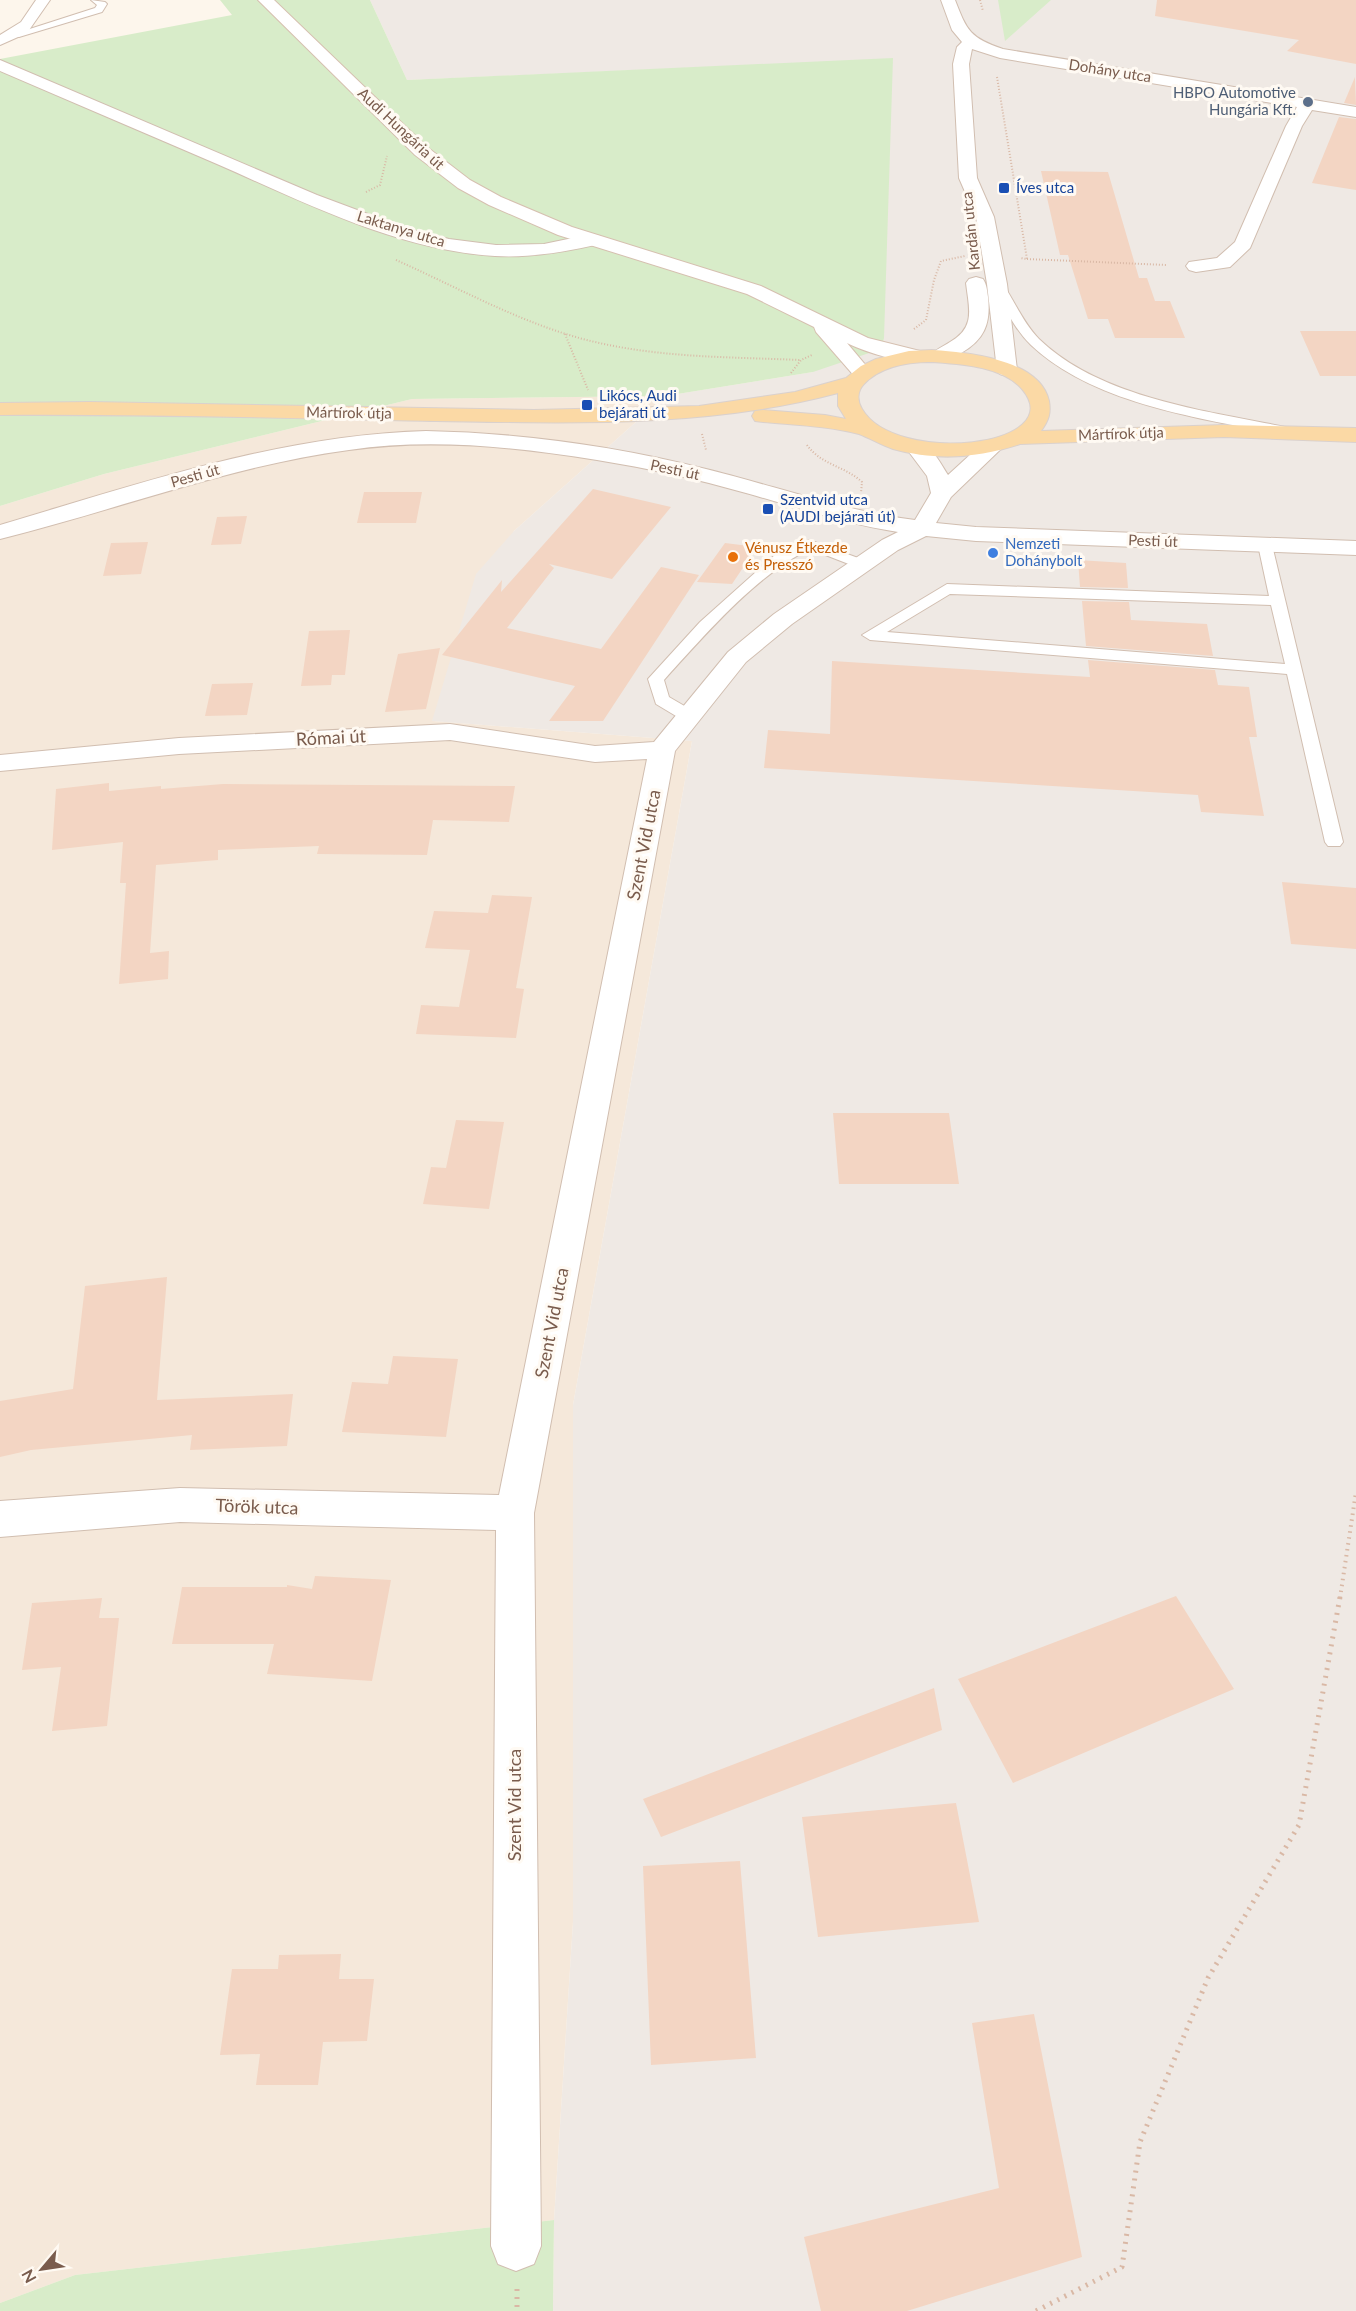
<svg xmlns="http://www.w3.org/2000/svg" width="1356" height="2311" viewBox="0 0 1356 2311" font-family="Lato,sans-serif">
<rect width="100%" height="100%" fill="#fdf6ec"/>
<path fill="#f5e8da" d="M 665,396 L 514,531 L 433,721 L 692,741 L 573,1405 L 573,1922 L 554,2220 L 75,2275 L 0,2303 L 0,506 L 104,474 L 412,399 Z"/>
<path fill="#efe9e4" d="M 370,0 L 1356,0 L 1356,2311 L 553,2311 L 554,2220 L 573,1922 L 573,1405 L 692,741 L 432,721 L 476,574 L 514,531 L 665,396 L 813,372 L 893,59 L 407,80 Z"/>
<path fill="#d8ecc9" d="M 220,0 L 370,0 L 407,80 L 893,58 L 884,338 L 881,349 L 813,372 L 665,396 L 412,399 L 104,474 L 0,506 L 0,59 L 232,15 Z
M 998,0 L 1051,0 L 1005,41 Z
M 554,2220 L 553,2311 L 0,2311 L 0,2303 L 75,2275 Z"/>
<path fill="#f3d5c3" d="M 1157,0 L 1356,0 L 1356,64 L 1287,51 L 1299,40 L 1155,16 Z
M 1355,77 L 1356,105 L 1344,103 Z
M 1339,117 L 1356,119 L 1356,190 L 1312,183 Z
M 1041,171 L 1108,172 L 1139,278 L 1147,278 L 1155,301 L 1170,301 L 1185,338 L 1115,338 L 1108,319 L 1088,319 L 1068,255 L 1060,255 Z
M 1300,331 L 1356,331 L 1356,376 L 1320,376 Z
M 593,489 L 671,507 L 612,579 L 549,564 L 554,568 L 507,628 L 601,649 L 661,567 L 699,575 L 603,721 L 549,721 L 575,686 L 442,655 L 502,580 L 501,592 Z
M 364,492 L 422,492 L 416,523 L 357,523 Z
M 247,516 L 241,544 L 211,545 L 217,517 Z
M 148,542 L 141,574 L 103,576 L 111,543 Z
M 725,543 L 757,547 L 732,584 L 697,582 Z
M 1078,560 L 1126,563 L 1128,588 L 1080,587 Z
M 1082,601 L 1129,602 L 1131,620 L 1207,624 L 1213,656 L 1086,646 Z
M 350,630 L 345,675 L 332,675 L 331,685 L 301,686 L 309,631 Z
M 440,648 L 426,709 L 385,712 L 398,654 Z
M 1088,660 L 1215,670 L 1218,685 L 1249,687 L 1257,737 L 1249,737 L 1264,816 L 1201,812 L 1198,795 L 764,768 L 768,730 L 830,734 L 832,661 L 1090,677 Z
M 253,683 L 247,715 L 205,716 L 212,684 Z
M 109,783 L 109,791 L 161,786 L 161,789 L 223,784 L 515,786 L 509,822 L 433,820 L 427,855 L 317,854 L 319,846 L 218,850 L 218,860 L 156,865 L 150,953 L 169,951 L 168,979 L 119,984 L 126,883 L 120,883 L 123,842 L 52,850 L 56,789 Z
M 1282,882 L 1356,888 L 1356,949 L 1291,944 Z
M 492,895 L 532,897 L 516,988 L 524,989 L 516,1038 L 416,1034 L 421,1005 L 459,1007 L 470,950 L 425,948 L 434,911 L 488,913 Z
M 833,1113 L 949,1113 L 959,1184 L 839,1184 Z
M 456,1120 L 504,1122 L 489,1209 L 423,1204 L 431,1167 L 446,1168 Z
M 167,1277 L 157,1400 L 293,1394 L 287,1446 L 190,1450 L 192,1435 L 31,1450 L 0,1457 L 0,1401 L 73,1389 L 85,1286 Z
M 393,1356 L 458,1359 L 446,1437 L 342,1432 L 352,1382 L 388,1384 Z
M 315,1576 L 391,1580 L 372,1681 L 267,1674 L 274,1644 L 172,1644 L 182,1587 L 287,1587 L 287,1585 L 312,1589 Z
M 1176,1596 L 1234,1689 L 1013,1783 L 958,1679 Z
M 102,1598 L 99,1618 L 119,1618 L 107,1726 L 52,1731 L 61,1667 L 22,1670 L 32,1603 Z
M 934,1688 L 942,1730 L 661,1837 L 643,1799 Z
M 956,1803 L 979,1922 L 818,1937 L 802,1817 Z
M 740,1861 L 756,2058 L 651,2065 L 643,1866 Z
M 341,1954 L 339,1979 L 374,1979 L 367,2041 L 323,2042 L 318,2085 L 256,2085 L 260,2054 L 220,2055 L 232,1969 L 278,1969 L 279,1955 Z
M 1034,2014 L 1082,2257 L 907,2311 L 821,2311 L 804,2237 L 999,2188 L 972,2023 Z"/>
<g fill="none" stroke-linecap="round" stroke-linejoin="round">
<defs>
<path id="lane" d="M 91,0 L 105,2 L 107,4 L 102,12 L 19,37 L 11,35 L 95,8 L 97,5 Z
M 997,280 L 1001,281 C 1014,300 1023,323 1039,339 C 1101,399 1209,411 1290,428 L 1297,432 L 1290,436 C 1206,419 1096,406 1031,345 C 1013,328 1004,304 991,284 Z
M 809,540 L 869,562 L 872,565 L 864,570 L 859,568 L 810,549 C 758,573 703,637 664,680 L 669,697 L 693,711 L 695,715 L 693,719 L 681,719 L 656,704 L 648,679 L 700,622 L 776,554 Z
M 1265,541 L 1272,545 L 1343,842 L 1340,846 L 1328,846 L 1325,842 L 1287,674 L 870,640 L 862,635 L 947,584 L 1269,596 L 1258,545 ZM 950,594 L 1271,605 L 1285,664 L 887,632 Z"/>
<path id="street" d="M 36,0 L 50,0 L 27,33 L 0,45 L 0,35 L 21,22 Z
M 941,0 L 955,0 C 967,31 970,38 1003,49 L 1356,107 L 1356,117 L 1312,110 L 1302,126 L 1250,248 L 1230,267 L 1196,272 L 1189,270 L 1186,266 L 1189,262 L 1217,258 L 1235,242 L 1286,126 L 1297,107 L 1000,58 L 972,49 L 969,64 L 977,178 L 994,217 L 1007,284 L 1017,370 L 1014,374 L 1007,376 L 1000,374 L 997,370 L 987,284 L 976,217 L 959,178 L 953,64 L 957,47 L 962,42 L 952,30 Z
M 0,60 L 317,195 L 408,229 L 449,239 L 496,245 L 544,244 L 592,234 L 599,236 L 601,240 L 599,244 C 565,252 530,258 495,256 C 397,250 306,203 217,164 C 145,133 72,102 0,71 Z
M 976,277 L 983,279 C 987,285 987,291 988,297 C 991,324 984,340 961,353 C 951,359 945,363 934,360 L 931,356 C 935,349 943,347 950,342 C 976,327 969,309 966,283 L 969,279 Z
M 426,431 C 520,433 615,446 706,469 C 775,486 844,511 915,520 L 931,493 L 927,476 L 906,448 L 909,443 C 929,439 939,461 948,475 L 984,442 L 992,440 L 1000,442 L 1003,447 L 951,497 L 936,523 L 976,527 L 1356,541 L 1356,555 L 976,541 L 926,536 L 898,550 L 792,624 L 746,662 L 675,751 L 534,1513 L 541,2246 L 534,2264 L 516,2271 L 498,2264 L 491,2246 L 496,1530 L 180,1522 L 0,1537 L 0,1501 L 180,1488 L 499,1495 L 647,759 L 595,762 L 450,740 L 179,754 L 0,771 L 0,755 L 179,738 L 450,724 L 595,746 L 654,742 L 728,652 L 774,614 L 882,540 L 898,532 C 846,524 796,507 746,493 C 697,479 647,468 597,460 C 515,447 431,438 349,450 C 229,466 117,510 0,539 L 0,525 C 139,484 280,435 426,431 Z"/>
<path id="secondary" d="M 258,0 L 274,0 L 427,147 L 470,180 L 501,197 L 572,227 L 761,286 L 868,338 L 924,352 L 927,356 L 924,360 C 905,365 865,352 847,343 L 873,374 L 870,378 L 863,380 L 856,378 L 816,332 L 814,327 L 747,294 L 558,235 L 489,205 L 458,188 L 415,155 Z"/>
<path id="primary" d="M 932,350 C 966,352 1040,359 1049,401 C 1051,413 1049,420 1041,431 L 1224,425 L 1356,428 L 1356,442 L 1224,437 L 1020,444 C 979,458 935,461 893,449 C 881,445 870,438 859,434 C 828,426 795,425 763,422 L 755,421 L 752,416 L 755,411 L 763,410 L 825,415 L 846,419 L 838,406 L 838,393 C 707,428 570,423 436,421 C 291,418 145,414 0,415 L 0,403 L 90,402 L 534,410 L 699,406 L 795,392 L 846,378 L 861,366 L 876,359 L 909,351 ZM 932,362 C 960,364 1002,366 1022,389 C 1071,447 895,466 862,409 C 857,401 857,391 864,384 C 881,366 908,362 932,362 Z"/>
</defs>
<use href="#lane" stroke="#d1beb0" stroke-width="2"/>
<use href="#street" stroke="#d1beb0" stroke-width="2"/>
<use href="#secondary" stroke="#d6c0b0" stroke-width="2"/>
<use href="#primary" stroke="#dad1cd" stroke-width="2"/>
<path stroke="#d9b8a5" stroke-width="2" stroke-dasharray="1 2" stroke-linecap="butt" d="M 980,0 L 983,11
M 997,77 L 1027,259 L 1020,258
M 366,192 L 380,185 L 387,156
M 1027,259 L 1167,265
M 396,260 C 461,289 526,326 595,342 C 663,358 732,357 801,360
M 914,329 L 926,320 L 934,280 L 941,261 L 965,256
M 565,334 L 588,390
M 791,373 L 801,360 L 812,355
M 702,434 L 706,450
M 807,445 C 821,465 845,466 862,482 L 861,493"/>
<path stroke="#d9b8a5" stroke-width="4" stroke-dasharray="1.5 4.5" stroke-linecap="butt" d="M 1340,1598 L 1356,1492"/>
<path stroke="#d9b8a5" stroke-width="5" stroke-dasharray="2 6" stroke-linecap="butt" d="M 517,2289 L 517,2311
M 1036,2311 L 1122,2267 L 1140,2142 L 1208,1978 L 1299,1825 L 1340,1597"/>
<use href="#lane" fill="#fff" fill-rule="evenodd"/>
<use href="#street" fill="#fff" fill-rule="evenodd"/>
<use href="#secondary" fill="#fff" fill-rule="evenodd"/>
<use href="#primary" fill="#fbd9a5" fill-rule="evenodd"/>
</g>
<circle fill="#5c6f8a" stroke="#fffaf3" stroke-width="2" cx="1308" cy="102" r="6"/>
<g fill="#1a4fb4" stroke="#fffaf3" stroke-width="2">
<rect x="998" y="182" width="12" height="12" rx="3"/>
<rect x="581" y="399" width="12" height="12" rx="3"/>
<rect x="762" y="503" width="12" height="12" rx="3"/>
</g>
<circle fill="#3f7fe0" stroke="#fffaf3" stroke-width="2" cx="993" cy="553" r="6"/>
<circle fill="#e8710a" stroke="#fffaf3" stroke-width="2" cx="733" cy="557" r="6"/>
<g text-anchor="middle" stroke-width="6" stroke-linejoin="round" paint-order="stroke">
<g font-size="15" fill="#7a5c4d" stroke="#fffaf3">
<text transform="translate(1110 71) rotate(9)" y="5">Dohány utca</text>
<text transform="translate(401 129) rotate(43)" y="5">Audi Hungária út</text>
<text transform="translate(401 229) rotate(17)" y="5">Laktanya utca</text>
<text transform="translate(971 231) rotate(-96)" y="5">Kardán utca</text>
<text transform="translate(349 413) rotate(1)" y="5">Mártírok útja</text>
<text transform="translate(1121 434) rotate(-2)" y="5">Mártírok útja</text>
<text transform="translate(675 470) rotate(12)" y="5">Pesti út</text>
<text transform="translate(195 476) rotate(-16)" y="5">Pesti út</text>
<text transform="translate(1153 541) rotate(2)" y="5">Pesti út</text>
</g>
<g font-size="15" fill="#4e5e75" stroke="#fffaf3" text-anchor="end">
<text x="1296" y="98">HBPO Automotive<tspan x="1296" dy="17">Hungária Kft.</tspan></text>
</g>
<g font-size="15" fill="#164399" stroke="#fffaf3" text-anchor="start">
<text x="1016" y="193">Íves utca</text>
<text x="599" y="401">Likócs, Audi<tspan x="599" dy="17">bejárati út</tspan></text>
<text x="780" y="505">Szentvid utca<tspan x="780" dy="17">(AUDI bejárati út)</tspan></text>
</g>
<g font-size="15" fill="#366cbe" stroke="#fffaf3" text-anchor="start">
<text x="1005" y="549">Nemzeti<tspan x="1005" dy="17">Dohánybolt</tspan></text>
</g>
<g font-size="15" fill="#c56008" stroke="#fffaf3" text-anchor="start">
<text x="745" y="553">Vénusz Étkezde<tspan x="745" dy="17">és Presszó</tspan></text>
</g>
<g font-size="18" fill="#7a5c4d" stroke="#fffaf3">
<text transform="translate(331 738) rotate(-3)" y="6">Római út</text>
<text transform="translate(644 845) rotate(-79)" y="6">Szent Vid utca</text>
<text transform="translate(552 1323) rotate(-79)" y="6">Szent Vid utca</text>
<text transform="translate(257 1507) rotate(2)" y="6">Török utca</text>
<text transform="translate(515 1805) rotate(-90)" y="6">Szent Vid utca</text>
</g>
</g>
<g transform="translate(42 2269) rotate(241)" stroke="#fffaf3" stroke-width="4.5" paint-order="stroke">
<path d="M0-4.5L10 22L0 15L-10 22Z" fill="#7a5c4d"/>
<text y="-9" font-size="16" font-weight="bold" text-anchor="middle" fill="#7a5c4d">N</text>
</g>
</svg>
